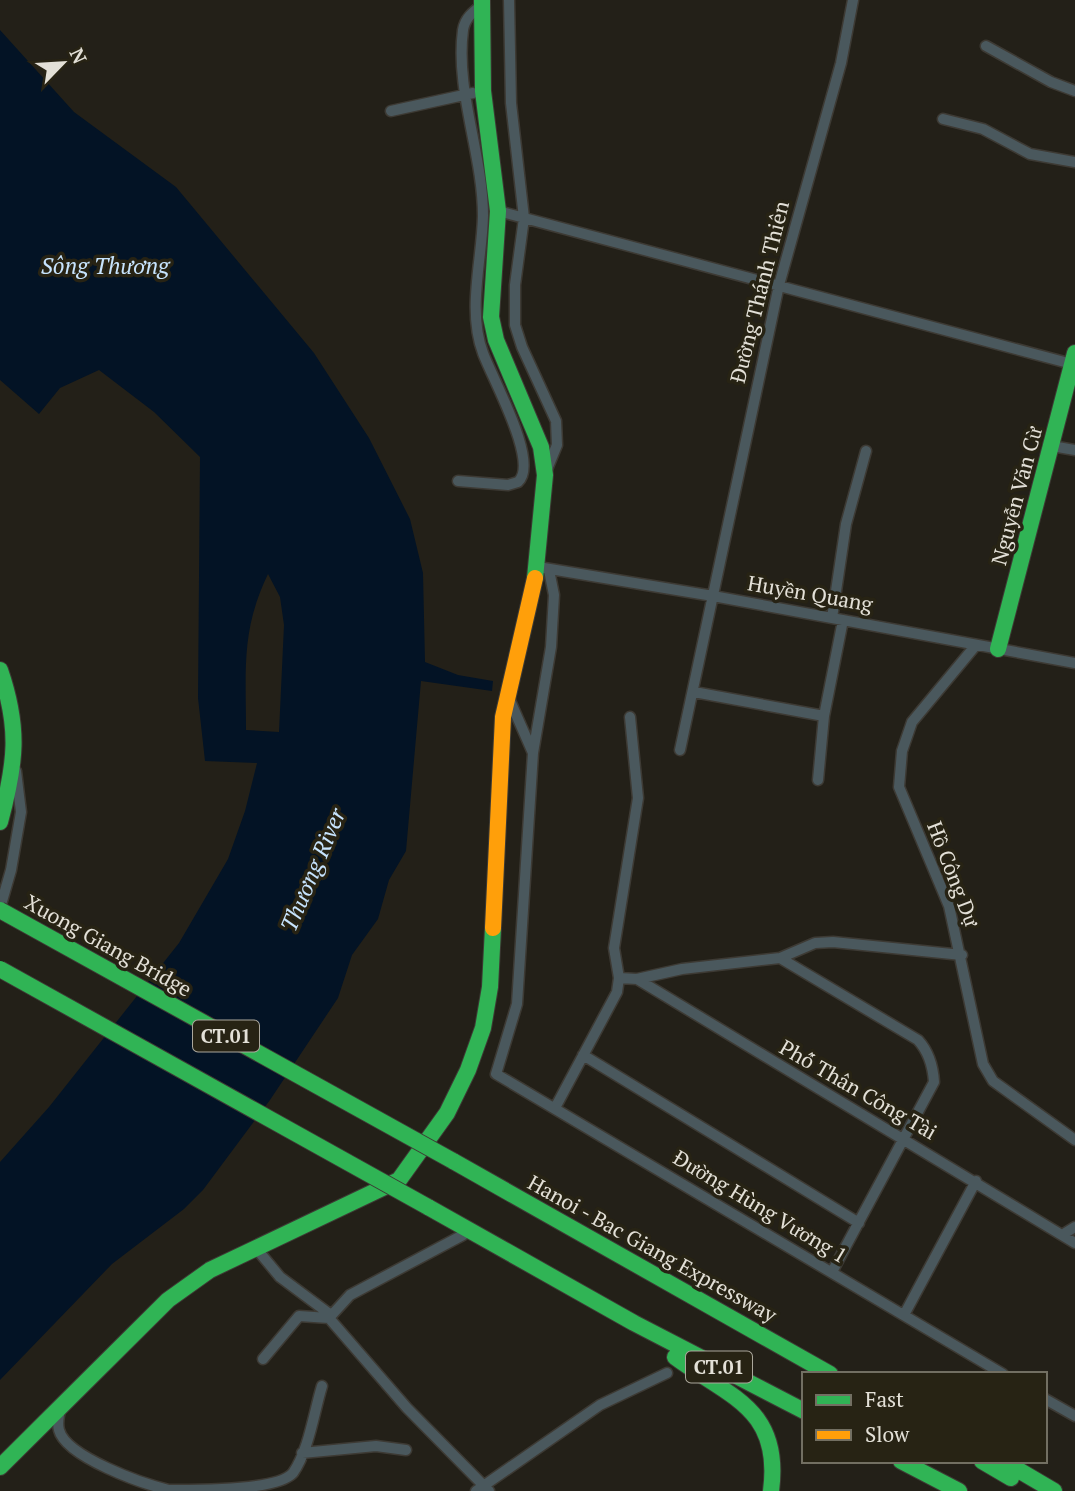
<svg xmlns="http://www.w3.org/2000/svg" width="1075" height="1491" viewBox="0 0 1075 1491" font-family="'PT Serif',serif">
<rect width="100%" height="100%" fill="#232018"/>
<path fill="#031325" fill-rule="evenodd" d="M 0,30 L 74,112 L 176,187 L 314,353 L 369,438 L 410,519 L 423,573 L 425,662 L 458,675 L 493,681 L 492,691 L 421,681 L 406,851 L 389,880 L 378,919 L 352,955 L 338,998 L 270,1100 L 203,1190 L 184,1209 L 112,1264 L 0,1380 L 0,1162 L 49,1107 L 179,943 L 228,859 L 245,811 L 257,763 L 205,761 L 198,698 L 200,457 L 154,412 L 99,370 L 60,388 L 39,414 L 0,380 ZM 268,574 L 280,597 L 284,625 L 279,732 L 246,730 C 246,669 241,630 268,574 Z"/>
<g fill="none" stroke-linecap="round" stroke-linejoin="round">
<defs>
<path id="street" d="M 509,0 L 511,103 L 524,218 L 515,285 L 515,325 L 522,347 L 556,421 L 557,445 L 545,474
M 986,46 L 1051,82 L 1075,91
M 391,111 L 473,93
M 943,119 L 983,129 L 1030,154 L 1075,162
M 498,211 L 1072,364
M 1052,446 L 1075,450
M 458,481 L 508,485 L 518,482 C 540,463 492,378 483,353 C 467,310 482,261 483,216 C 483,154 455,91 463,30 C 465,18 473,12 482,5
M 544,568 L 713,596 L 1075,663
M 549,570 L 554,595 L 551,647 L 533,753 L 517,1004 L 496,1074 L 1003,1374
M 832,618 L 846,524 L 866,451
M 976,645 L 912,722 L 902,751 L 899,787 L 949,906 L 983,1064 L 993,1081 L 1075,1140
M 694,692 L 824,716
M 508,696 L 533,753
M 680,750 L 779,285 L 841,63 L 853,0
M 818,780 L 824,716 L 843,620
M 0,908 L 11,870 L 21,812 L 16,771
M 780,958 L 815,943 L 833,942 L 962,955
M 619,978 L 637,979 L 1075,1243
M 637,979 L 682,969 L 780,958 L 918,1040 C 929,1052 933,1066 934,1082 L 832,1272
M 583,1055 L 859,1223
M 555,1108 L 617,992 L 619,978 L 614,948 L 638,798 L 630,717
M 1062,1235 L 1075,1227
M 255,1247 L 280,1277 L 331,1315
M 904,1315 L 976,1181
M 329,1318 L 350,1295 L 463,1235
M 263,1359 L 299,1316 L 329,1318 L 407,1408 L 489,1491
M 1045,1399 L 1075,1416
M 61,1407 C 59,1414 57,1423 59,1430 C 66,1457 143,1484 169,1490 C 197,1490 277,1491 293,1473 C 309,1450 314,1412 322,1386
M 302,1453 L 376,1446 L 406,1450
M 476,1491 L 600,1405 L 667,1373"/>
<path id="fast" d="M 482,0 L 483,91 L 498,211 L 491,317 L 496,340 L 541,447 L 545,475 L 535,578
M 998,649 L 1075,353
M 0,670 C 20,728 16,763 0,822
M 453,1161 L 830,1374
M 428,1207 L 634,1323 L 804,1411
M 675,1357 C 729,1397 782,1408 771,1491
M 901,1461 L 959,1491
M 982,1461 L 1011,1478
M 1003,1461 L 1054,1491
M 0,1467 L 168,1300 L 210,1270 L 399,1180 L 447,1113 L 468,1070 L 483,1028 L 490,987 L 493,928"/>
<path id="slow" d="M 493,928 L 503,717 L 535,578"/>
</defs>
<use href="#street" stroke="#3d3a34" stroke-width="13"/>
<use href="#fast" stroke="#3d3a34" stroke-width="18"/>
<use href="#slow" stroke="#3d3a34" stroke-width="18"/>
<use href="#street" stroke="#4a585d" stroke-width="10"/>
<use href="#fast" stroke="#30b455" stroke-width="16"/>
<use href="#slow" stroke="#ff9f0a" stroke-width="16"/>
<defs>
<path id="fast-bridge" d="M 0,910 L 453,1161
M 0,969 L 428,1207"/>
</defs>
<use href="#fast-bridge" stroke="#3d3a34" stroke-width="18" stroke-linecap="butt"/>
<use href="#fast-bridge" stroke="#30b455" stroke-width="16"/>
</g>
<g text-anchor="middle" stroke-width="7" stroke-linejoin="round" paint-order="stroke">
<g fill="#272314" stroke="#aba79c" stroke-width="2">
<rect x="193" y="1020.5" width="66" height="31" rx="5"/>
<rect x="686" y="1351.5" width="66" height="31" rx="5"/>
</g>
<g font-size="19" font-weight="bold" fill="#e3e0d7">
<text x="226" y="1043">CT.01</text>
<text x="719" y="1374">CT.01</text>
</g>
<g font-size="21" fill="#e3e0d7" stroke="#272314">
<text transform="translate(760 292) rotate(-76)" y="7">Đường Thánh Thiên</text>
<text transform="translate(1017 496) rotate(-75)" y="7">Nguyễn Văn Cừ</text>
<text transform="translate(810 594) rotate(10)" y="7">Huyền Quang</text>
<text transform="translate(953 874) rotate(69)" y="7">Hồ Công Dự</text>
<text transform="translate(108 946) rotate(29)" y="7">Xuong Giang Bridge</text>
<text transform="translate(858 1090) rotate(30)" y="7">Phố Thân Công Tài</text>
<text transform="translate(760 1207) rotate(31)" y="7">Đường Hùng Vương 1</text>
<text transform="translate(652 1249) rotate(29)" y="7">Hanoi - Bac Giang Expressway</text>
</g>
<g font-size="23" font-style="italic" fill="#c7e4fe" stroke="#272314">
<text x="105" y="274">Sông Thương</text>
<text transform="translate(313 870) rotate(-67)" y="8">Thương River</text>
</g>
</g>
<rect x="802" y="1372" width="245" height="91" fill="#272314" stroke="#726f62" stroke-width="2"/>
<rect x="816" y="1395" width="35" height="10" fill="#30b455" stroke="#726f62" stroke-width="2"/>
<text x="865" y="1407" font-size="21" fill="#e3e0d7">Fast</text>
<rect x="816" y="1430" width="35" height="10" fill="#ff9f0a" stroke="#726f62" stroke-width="2"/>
<text x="865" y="1442" font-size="21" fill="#e3e0d7">Slow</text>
<g transform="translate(63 63) rotate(65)" stroke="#272314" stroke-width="5" paint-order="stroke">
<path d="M0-5L12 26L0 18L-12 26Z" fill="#e3e0d7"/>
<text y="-10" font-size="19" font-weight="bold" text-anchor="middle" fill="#e3e0d7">N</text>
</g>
</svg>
